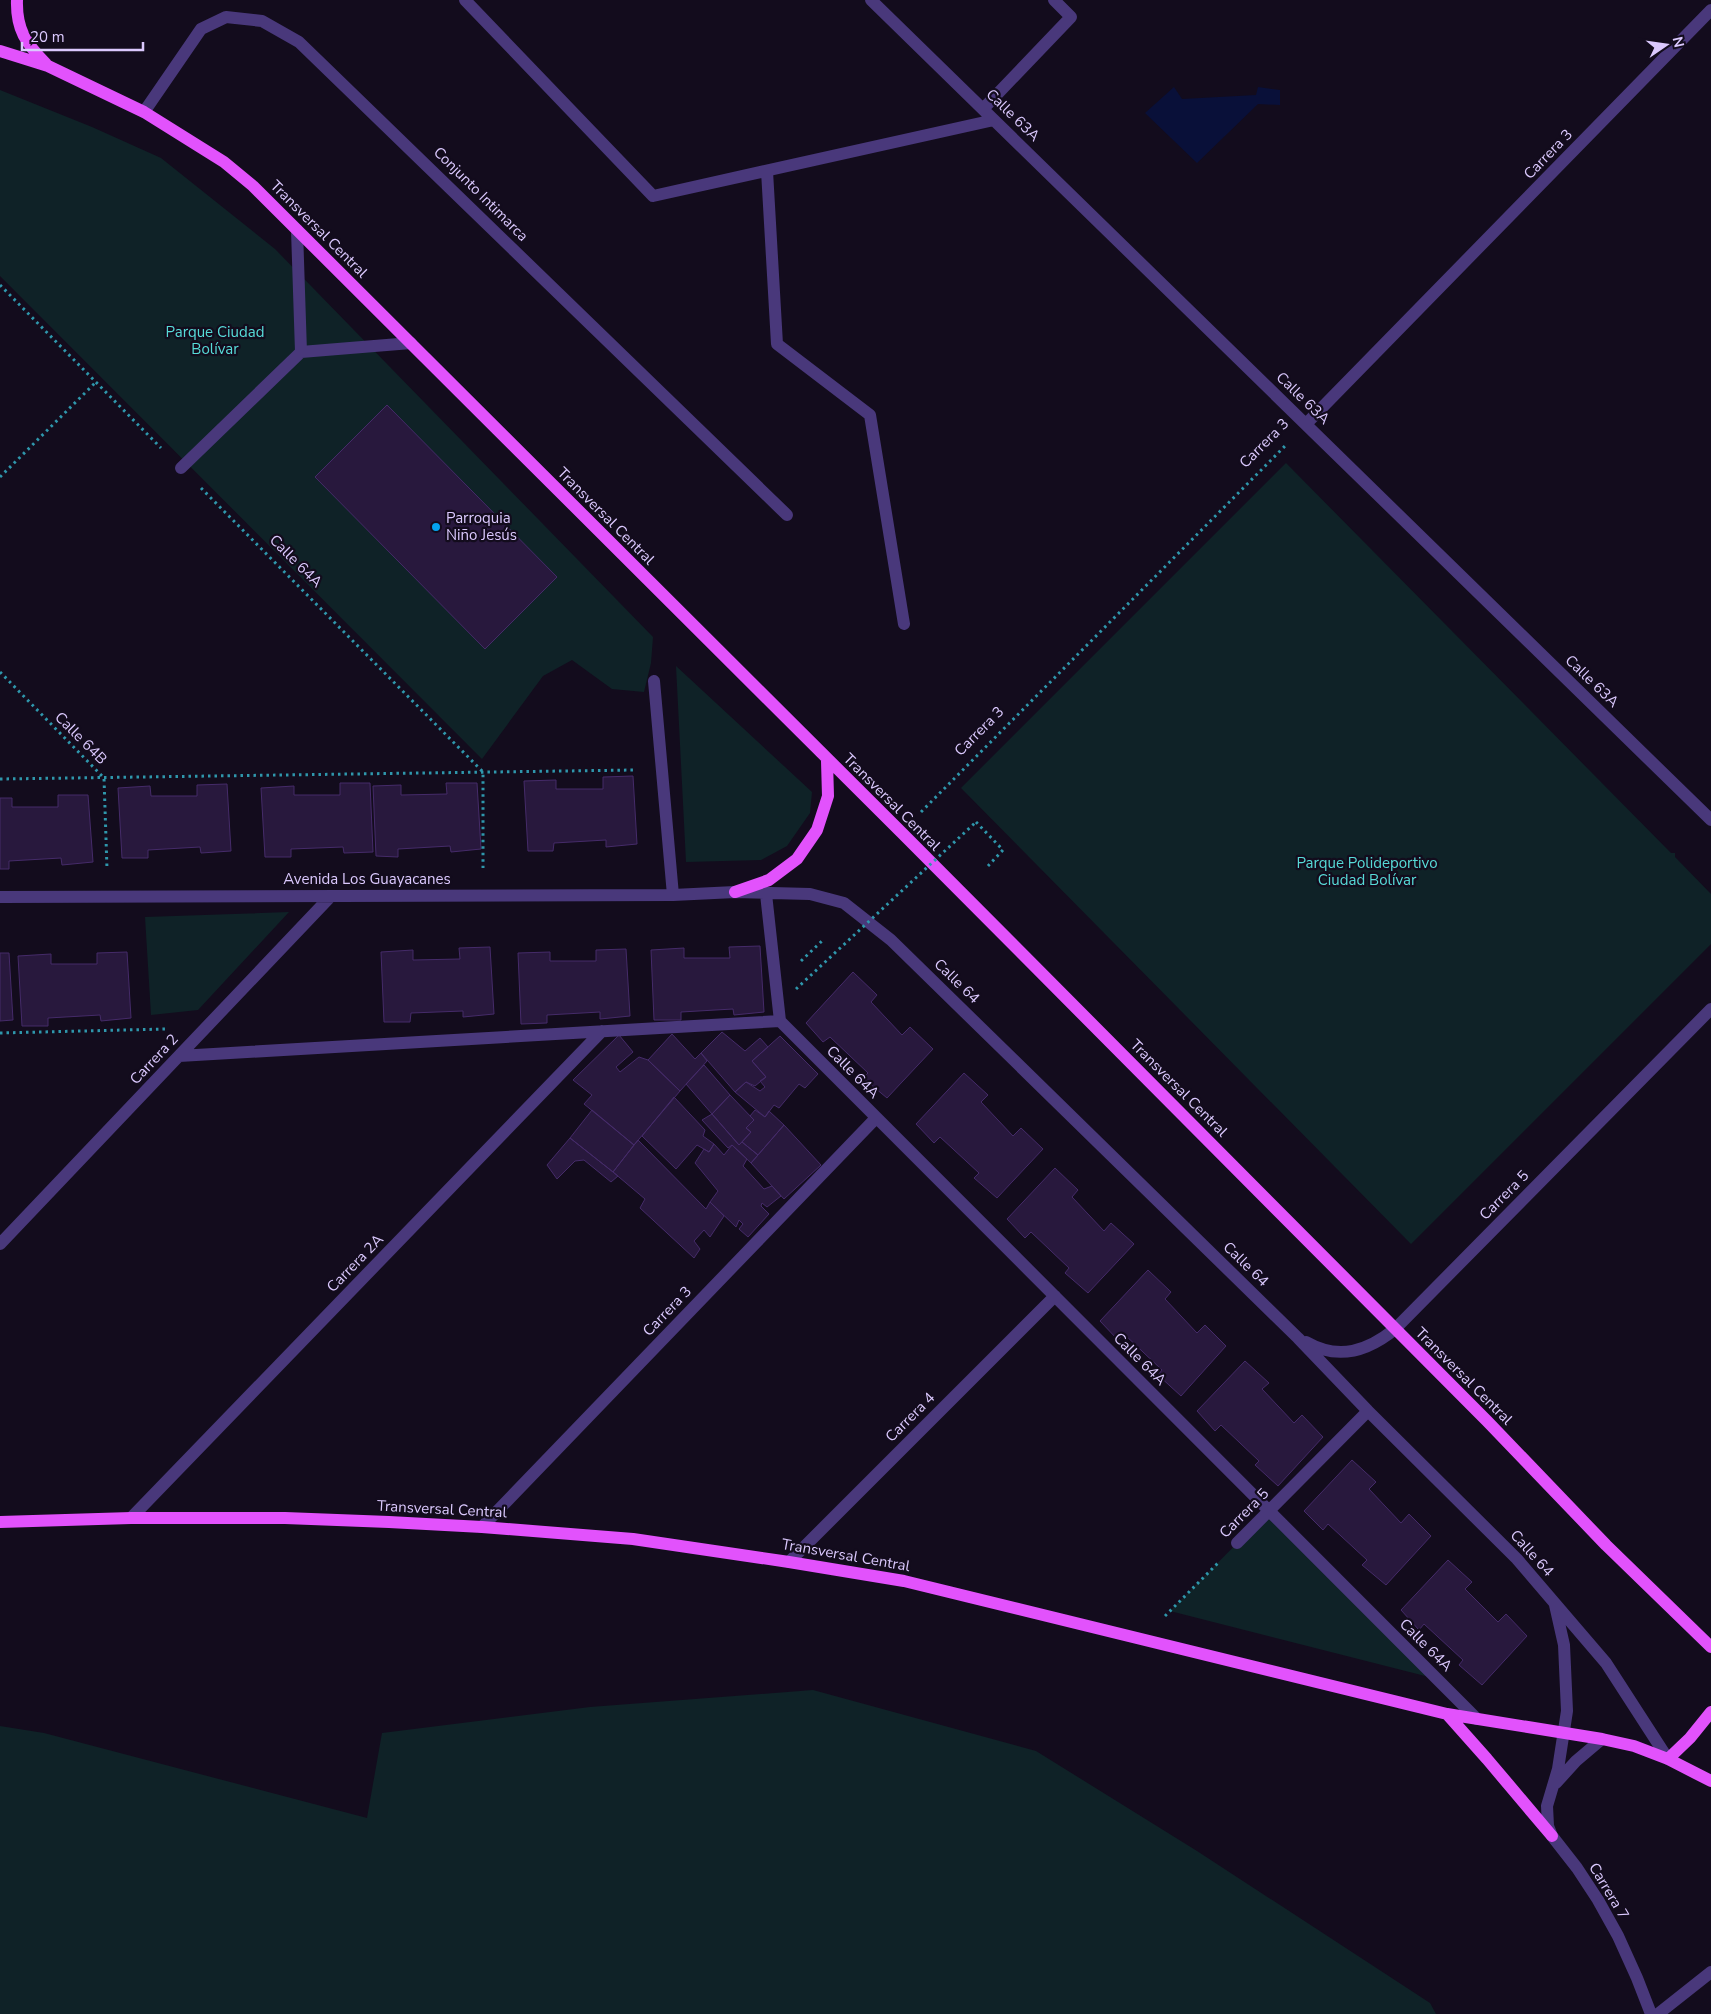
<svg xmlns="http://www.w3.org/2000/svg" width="1711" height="2014" viewBox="0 0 1711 2014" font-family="'Nunito Sans',sans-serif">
<rect width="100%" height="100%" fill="#130c1d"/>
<path fill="#0f2227" d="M 0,90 L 92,127 L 161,158 L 275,249 L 653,637 L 651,663 L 644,692 L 612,689 L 572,660 L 543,676 L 482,759 L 0,276 Z
M 1286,463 L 1671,853 L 1675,853 L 1675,857 L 1711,894 L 1711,944 L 1411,1244 L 961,788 Z
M 676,666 L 812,792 L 810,813 L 787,846 L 761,860 L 686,862 Z
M 289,912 L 198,1010 L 151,1015 L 145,917 Z
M 1269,1511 L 1437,1679 L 1170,1611 Z
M 813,1690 L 1036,1751 L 1197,1851 L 1430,2003 L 1436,2014 L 0,2014 L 0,1726 L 44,1733 L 367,1818 L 382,1733 L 590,1707 Z"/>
<path fill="#091039" d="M 1174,87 L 1182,99 L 1256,95 L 1258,87 L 1280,90 L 1280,105 L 1258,104 L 1197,163 L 1145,113 Z"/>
<path fill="#28183d" stroke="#452b69" d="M 387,405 L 557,577 L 485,649 L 315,477 Z
M 633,776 L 637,844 L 606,847 L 606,840 L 554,843 L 553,851 L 528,851 L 524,781 L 556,780 L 556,789 L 603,789 L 603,777 Z
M 340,783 L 370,783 L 373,852 L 344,853 L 343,847 L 291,849 L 291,857 L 265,857 L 261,788 L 294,786 L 294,795 L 340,795 Z
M 446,783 L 477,783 L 481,849 L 451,852 L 450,846 L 398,849 L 398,857 L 376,856 L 373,786 L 401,785 L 401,795 L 447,794 Z
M 227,784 L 231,851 L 201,853 L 200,847 L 148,850 L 148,858 L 122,858 L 118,788 L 150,786 L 151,796 L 197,796 L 197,785 Z
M 58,795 L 88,795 L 93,862 L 62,865 L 61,858 L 9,861 L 9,869 L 0,869 L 0,798 L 12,798 L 12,807 L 58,807 Z
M 760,946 L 764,1012 L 734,1015 L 733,1009 L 681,1012 L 681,1020 L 654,1020 L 651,950 L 684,948 L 684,958 L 730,958 L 729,947 Z
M 490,947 L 494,1014 L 463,1017 L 463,1011 L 411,1013 L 410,1022 L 384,1022 L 381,952 L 413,950 L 413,960 L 460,959 L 459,948 Z
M 626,949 L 630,1016 L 600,1019 L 600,1012 L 547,1015 L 547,1023 L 521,1024 L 518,953 L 550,952 L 550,961 L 596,961 L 596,950 Z
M 127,952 L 131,1018 L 101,1021 L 100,1015 L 48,1018 L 48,1026 L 22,1026 L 18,956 L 51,954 L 51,964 L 97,964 L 97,953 Z
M 0,953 L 9,953 L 13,1020 L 0,1021 Z
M 853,972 L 877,995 L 871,1002 L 902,1035 L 910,1027 L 933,1049 L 887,1098 L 863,1078 L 868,1073 L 830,1037 L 823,1042 L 806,1023 Z
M 722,1032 L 745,1051 L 760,1038 L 768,1047 L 752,1061 L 766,1077 L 755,1086 L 746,1082 L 735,1092 L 701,1053 Z
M 672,1034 L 695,1059 L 701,1053 L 707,1061 L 680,1091 L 648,1060 Z
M 619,1035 L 633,1052 L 616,1067 L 620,1072 L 639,1057 L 648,1060 L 680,1091 L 634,1145 L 584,1104 L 592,1095 L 573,1080 Z
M 780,1036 L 818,1074 L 805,1088 L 799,1084 L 779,1108 L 774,1105 L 765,1117 L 735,1092 L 746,1082 L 760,1091 L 765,1087 L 760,1081 L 766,1077 L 752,1061 Z
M 704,1065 L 730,1095 L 712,1114 L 686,1084 Z
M 964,1073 L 988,1095 L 981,1102 L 1013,1136 L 1021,1128 L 1043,1149 L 997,1198 L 974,1178 L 979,1173 L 940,1137 L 934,1143 L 916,1124 Z
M 730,1095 L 754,1120 L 746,1128 L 751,1132 L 739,1145 L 712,1114 Z
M 674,1097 L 705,1130 L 703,1136 L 714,1144 L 709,1152 L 697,1145 L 676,1169 L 642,1136 Z
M 592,1110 L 634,1145 L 613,1172 L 570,1138 Z
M 755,1110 L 765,1117 L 769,1111 L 784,1125 L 758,1155 L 742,1142 L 751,1132 L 746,1128 L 754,1120 L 750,1116 Z
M 712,1114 L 739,1145 L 742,1142 L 758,1155 L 751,1163 L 732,1145 L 728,1148 L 702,1120 Z
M 784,1125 L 821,1165 L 784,1199 L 751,1163 Z
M 570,1138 L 613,1172 L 618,1176 L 611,1182 L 584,1160 L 575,1161 L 557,1179 L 547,1165 Z
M 638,1140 L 706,1209 L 710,1202 L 724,1216 L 710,1237 L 704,1230 L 694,1241 L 700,1249 L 694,1258 L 640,1208 L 645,1199 L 613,1172 Z
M 714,1144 L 724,1155 L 732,1145 L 747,1159 L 743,1166 L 764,1189 L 772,1186 L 781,1196 L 767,1207 L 762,1203 L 761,1206 L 769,1214 L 748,1237 L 739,1229 L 743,1224 L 739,1220 L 736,1227 L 710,1202 L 718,1191 L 695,1163 L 704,1149 L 709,1152 Z
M 1055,1168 L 1078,1190 L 1072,1197 L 1104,1231 L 1111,1223 L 1134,1244 L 1088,1293 L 1065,1273 L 1069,1268 L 1031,1232 L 1025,1238 L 1007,1219 Z
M 1148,1270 L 1171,1292 L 1165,1299 L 1197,1333 L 1205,1325 L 1226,1346 L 1181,1396 L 1158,1375 L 1162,1370 L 1124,1334 L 1118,1340 L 1100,1321 Z
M 1245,1361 L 1269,1383 L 1262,1389 L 1294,1423 L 1302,1415 L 1323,1437 L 1278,1486 L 1255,1465 L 1259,1461 L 1221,1425 L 1215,1431 L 1197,1411 Z
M 1352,1460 L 1376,1482 L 1369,1489 L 1401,1523 L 1409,1514 L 1431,1536 L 1386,1585 L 1362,1565 L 1367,1560 L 1328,1524 L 1323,1530 L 1304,1511 Z
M 1448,1560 L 1472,1582 L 1465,1589 L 1498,1622 L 1506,1614 L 1527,1636 L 1482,1685 L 1459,1665 L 1463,1660 L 1424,1624 L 1419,1630 L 1401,1610 Z"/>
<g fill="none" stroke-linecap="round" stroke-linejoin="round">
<path stroke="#2f97ac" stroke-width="3" stroke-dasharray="2.5 4" stroke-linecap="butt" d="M 0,285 L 161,448
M 0,477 L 96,382
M 201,488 L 483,772 L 483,868
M 0,672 L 104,778 L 107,869
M 0,779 L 634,770
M 921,812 L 1287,444
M 976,822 L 1003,850 L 988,866
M 801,961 L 824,939
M 0,1033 L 165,1029
M 1165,1616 L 1219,1562"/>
<path stroke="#49387b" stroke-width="12" d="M 465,0 L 653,196 L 994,120
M 871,0 L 1711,820
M 983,109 L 1071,17 L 1054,0
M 144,112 L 201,29 L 226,17 L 262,21 L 299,42 L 787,515
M 767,171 L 777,344 L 870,415 L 904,624
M 297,230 L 301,352 L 411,343
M 1306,424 L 1711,10
M 181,468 L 301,352
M 654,681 L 673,895
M 766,894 L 780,1021
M 0,897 L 673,895 L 735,892 L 810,894 L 844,903 L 891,940 L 1298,1338 L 1368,1411 L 1517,1559 L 1606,1663 L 1668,1759
M 780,1021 L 1477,1719
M 179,1056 L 780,1021
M 0,1244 L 331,896
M 1306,1342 C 1339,1361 1368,1351 1395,1329 L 1711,1009
M 131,1518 L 602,1031
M 482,1527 L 876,1118
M 1237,1543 L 1368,1411
M 789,1562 L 1055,1296
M 1555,1605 L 1564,1645 L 1567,1711 L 1558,1769 L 1547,1806 L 1548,1826 L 1552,1836 L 1577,1868 L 1598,1900 L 1618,1936 L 1637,1978 L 1651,2014
M 1556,1783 L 1576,1761 L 1602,1739
M 1658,2014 L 1711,1972"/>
<path stroke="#e252fc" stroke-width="12" d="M 17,0 C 16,30 26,43 46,64
M 0,51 L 48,66 L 144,112 L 224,162 L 253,186 L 901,832 L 1488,1422 L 1606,1545 L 1711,1647
M 735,892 L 769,880 L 797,859 L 817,830 L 828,796 L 827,761
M 0,1522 L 131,1518 L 285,1518 L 389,1522 L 482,1527 L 633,1539 L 789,1562 L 904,1581 L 1447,1714 L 1602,1739 L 1634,1746 L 1668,1759 L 1711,1781
M 1447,1714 L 1487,1759 L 1552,1836
M 1668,1759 L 1690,1738 L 1711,1712"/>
<path stroke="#2f97ac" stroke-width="3" stroke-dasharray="2.5 4" stroke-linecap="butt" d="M 796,989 L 976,822"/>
</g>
<circle fill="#04a2ee" stroke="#130c1d" stroke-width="2" cx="436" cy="527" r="5"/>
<g text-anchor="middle" stroke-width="4.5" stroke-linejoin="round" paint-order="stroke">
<g font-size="15" fill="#dbc9fe" stroke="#130c1d">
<text transform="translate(1013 115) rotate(44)" y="5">Calle 63A</text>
<text transform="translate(1548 154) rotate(-46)" y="5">Carrera 3</text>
<text transform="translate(481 194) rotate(45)" y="5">Conjunto Intimarca</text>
<text transform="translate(319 229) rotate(45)" y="5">Transversal Central</text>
<text transform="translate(1303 398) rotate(44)" y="5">Calle 63A</text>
<text transform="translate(1264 443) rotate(-45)" y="5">Carrera 3</text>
<text transform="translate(606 516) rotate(45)" y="5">Transversal Central</text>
<text transform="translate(296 561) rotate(45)" y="5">Calle 64A</text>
<text transform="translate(1592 681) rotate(44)" y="5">Calle 63A</text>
<text transform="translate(979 731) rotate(-45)" y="5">Carrera 3</text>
<text transform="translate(81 738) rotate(45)" y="5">Calle 64B</text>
<text transform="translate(892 802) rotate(45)" y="5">Transversal Central</text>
<text x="367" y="884">Avenida Los Guayacanes</text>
<text transform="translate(957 981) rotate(44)" y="5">Calle 64</text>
<text transform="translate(154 1059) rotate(-47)" y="5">Carrera 2</text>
<text transform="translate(853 1072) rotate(45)" y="5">Calle 64A</text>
<text transform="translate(1179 1088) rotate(45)" y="5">Transversal Central</text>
<text transform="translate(1504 1195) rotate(-45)" y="5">Carrera 5</text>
<text transform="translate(355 1263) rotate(-46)" y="5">Carrera 2A</text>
<text transform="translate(1246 1264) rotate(44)" y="5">Calle 64</text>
<text transform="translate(667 1311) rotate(-46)" y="5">Carrera 3</text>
<text transform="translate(1140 1359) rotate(45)" y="5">Calle 64A</text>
<text transform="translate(1464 1376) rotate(45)" y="5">Transversal Central</text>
<text transform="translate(910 1417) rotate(-45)" y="5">Carrera 4</text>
<text transform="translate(442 1509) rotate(3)" y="5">Transversal Central</text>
<text transform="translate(1244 1513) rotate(-45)" y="5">Carrera 5</text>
<text transform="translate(1532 1553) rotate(48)" y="5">Calle 64</text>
<text transform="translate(846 1555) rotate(10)" y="5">Transversal Central</text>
<text transform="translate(1426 1645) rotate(45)" y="5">Calle 64A</text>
<text transform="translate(1609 1891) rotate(59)" y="5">Carrera 7</text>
</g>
<g font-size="15" fill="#57dbd8" stroke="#130c1d">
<text x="215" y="337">Parque Ciudad<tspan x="215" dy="17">Bolívar</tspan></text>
<text x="1367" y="868">Parque Polideportivo<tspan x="1367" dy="17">Ciudad Bolívar</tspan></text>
</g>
<g font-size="15" fill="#dbc9fe" stroke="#130c1d" text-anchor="start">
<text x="446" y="523">Parroquia<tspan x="446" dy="17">Niño Jesús</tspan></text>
</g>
</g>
<g transform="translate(1666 45) rotate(77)" stroke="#130c1d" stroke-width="4" paint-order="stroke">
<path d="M0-4L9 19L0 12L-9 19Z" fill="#dbc9fe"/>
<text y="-8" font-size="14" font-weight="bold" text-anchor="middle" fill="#dbc9fe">N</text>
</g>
<path d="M22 42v8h121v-8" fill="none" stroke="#dbc9fe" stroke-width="2.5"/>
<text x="30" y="42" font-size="15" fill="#dbc9fe" stroke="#130c1d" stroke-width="4" paint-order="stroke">20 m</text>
</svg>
